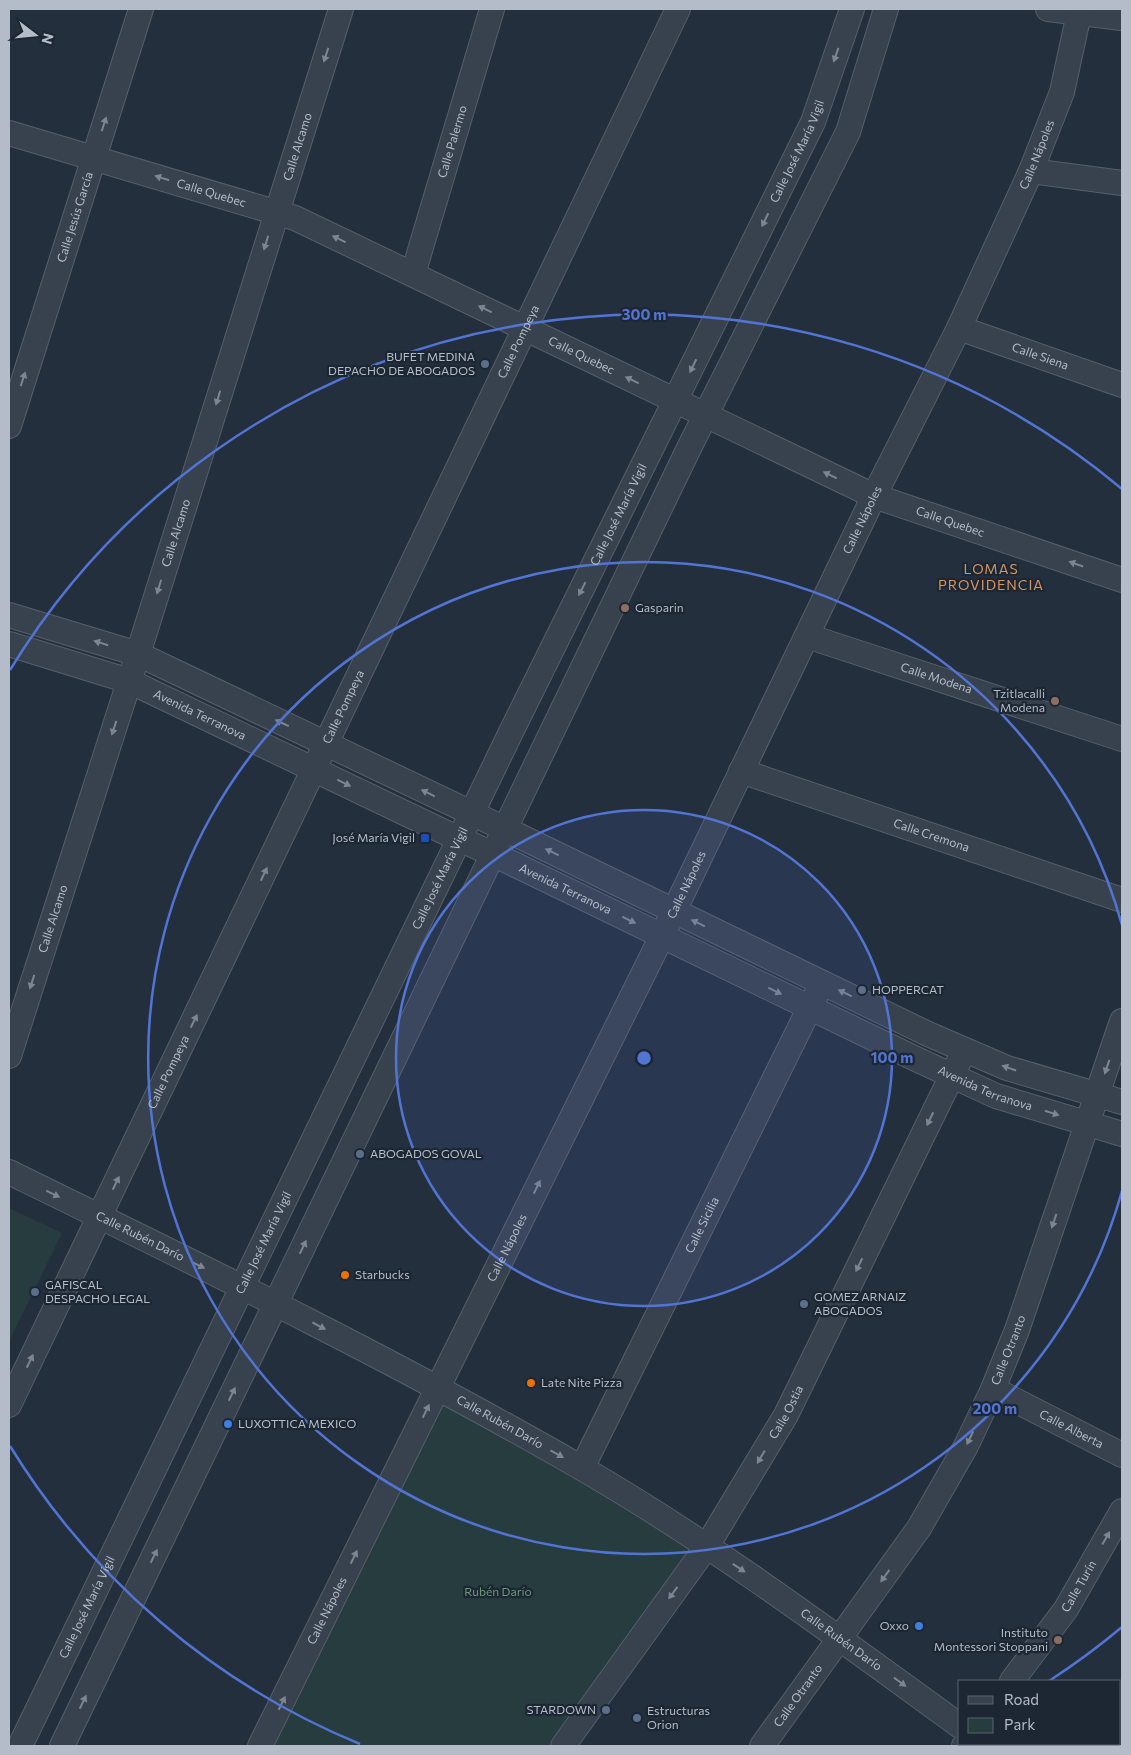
<svg xmlns="http://www.w3.org/2000/svg" width="1131" height="1755" viewBox="0 0 1131 1755" font-family="Commissioner,sans-serif">
<rect width="100%" height="100%" fill="#242f3e"/>
<path fill="#263c3f" d="M 9,1208 L 62,1233 L 9,1342 Z
M 441,1398 L 696,1549 L 555,1746 L 264,1746 Z"/>
<g fill="none" stroke-linecap="round" stroke-linejoin="round">
<defs>
<g id="minor">
<path d="M 1048,9 L 1122,18"/>
<path id="s1" d="M 9,133 L 295,218 L 874,496 L 1122,580"/>
<path d="M 1031,171 L 1122,183"/>
<path id="s2" d="M 413,274 L 492,9"/>
<path id="s3" d="M 959,328 L 1122,385"/>
<path id="s4" d="M 9,426 L 141,9"/>
<path d="M 9,615 L 138,654 L 505,829 L 928,1034 L 1007,1068 L 1122,1102"/>
<path id="s5" d="M 807,636 L 1122,739"/>
<path id="s6" d="M 9,644 L 129,681 L 459,839 L 493,854 L 916,1059 L 996,1096 L 1122,1134"/>
<path id="s7" d="M 741,771 L 1122,900"/>
<path id="s8" d="M 9,1056 L 138,654 L 341,9"/>
<path id="s9" d="M 9,1172 C 201,1266 394,1360 580,1467 C 713,1544 836,1636 960,1726"/>
<path id="s10" d="M 993,1389 L 1122,1455"/>
<path id="s11" d="M 9,1405 L 678,9"/>
<path id="s12" d="M 582,1468 L 817,993"/>
<path id="s13" d="M 1012,1681 L 1066,1609 L 1122,1511"/>
<path d="M 985,1744 L 988,1746"/>
<path id="s14" d="M 20,1746 L 512,730 L 813,122 L 852,9"/>
<path d="M 62,1746 L 689,448 L 848,132 L 886,9"/>
<path id="s15" d="M 260,1746 L 662,936 L 874,496 L 959,328 L 1031,171 L 1062,92 L 1080,9"/>
<path id="s16" d="M 563,1746 L 707,1546 L 786,1415 L 959,1061"/>
<path id="s17" d="M 762,1746 L 919,1528 L 966,1446 L 993,1389 L 1017,1330 L 1122,1021"/>
<path d="M 964,1746 L 966,1744"/>
</g>
</defs>
<use href="#minor" stroke="#565f6c" stroke-width="26"/>
<use href="#minor" stroke="#38414e" stroke-width="24"/>
</g>
<defs><path id="oneway-solid" d="M-6-.8H1V-3.2L6.5 0L1 3.2V.8H-6Z" transform="scale(1.25)"/></defs>
<g fill="#7c8592">
<use href="#oneway-solid" transform="translate(326 55) rotate(108)"/>
<use href="#oneway-solid" transform="translate(836 55) rotate(109)"/>
<use href="#oneway-solid" transform="translate(104 124) rotate(-72)"/>
<use href="#oneway-solid" transform="translate(162 178) rotate(-163)"/>
<use href="#oneway-solid" transform="translate(765 220) rotate(116)"/>
<use href="#oneway-solid" transform="translate(339 239) rotate(-154)"/>
<use href="#oneway-solid" transform="translate(266 243) rotate(107)"/>
<use href="#oneway-solid" transform="translate(485 309) rotate(-154)"/>
<use href="#oneway-solid" transform="translate(693 366) rotate(116)"/>
<use href="#oneway-solid" transform="translate(23 379) rotate(-72)"/>
<use href="#oneway-solid" transform="translate(632 380) rotate(-154)"/>
<use href="#oneway-solid" transform="translate(218 398) rotate(107)"/>
<use href="#oneway-solid" transform="translate(830 475) rotate(-154)"/>
<use href="#oneway-solid" transform="translate(1076 564) rotate(-161)"/>
<use href="#oneway-solid" transform="translate(159 587) rotate(107)"/>
<use href="#oneway-solid" transform="translate(582 589) rotate(117)"/>
<use href="#oneway-solid" transform="translate(101 643) rotate(-163)"/>
<use href="#oneway-solid" transform="translate(282 723) rotate(-155)"/>
<use href="#oneway-solid" transform="translate(114 728) rotate(108)"/>
<use href="#oneway-solid" transform="translate(344 783) rotate(26)"/>
<use href="#oneway-solid" transform="translate(428 793) rotate(-154)"/>
<use href="#oneway-solid" transform="translate(552 852) rotate(-154)"/>
<use href="#oneway-solid" transform="translate(264 874) rotate(-65)"/>
<use href="#oneway-solid" transform="translate(629 920) rotate(26)"/>
<use href="#oneway-solid" transform="translate(698 923) rotate(-154)"/>
<use href="#oneway-solid" transform="translate(32 982) rotate(108)"/>
<use href="#oneway-solid" transform="translate(775 991) rotate(26)"/>
<use href="#oneway-solid" transform="translate(845 993) rotate(-154)"/>
<use href="#oneway-solid" transform="translate(194 1021) rotate(-64)"/>
<use href="#oneway-solid" transform="translate(1107 1067) rotate(109)"/>
<use href="#oneway-solid" transform="translate(1009 1068) rotate(-161)"/>
<use href="#oneway-solid" transform="translate(1052 1113) rotate(17)"/>
<use href="#oneway-solid" transform="translate(930 1119) rotate(116)"/>
<use href="#oneway-solid" transform="translate(116 1183) rotate(-64)"/>
<use href="#oneway-solid" transform="translate(537 1187) rotate(-64)"/>
<use href="#oneway-solid" transform="translate(53 1194) rotate(26)"/>
<use href="#oneway-solid" transform="translate(1054 1221) rotate(109)"/>
<use href="#oneway-solid" transform="translate(303 1247) rotate(-64)"/>
<use href="#oneway-solid" transform="translate(198 1265) rotate(26)"/>
<use href="#oneway-solid" transform="translate(859 1265) rotate(116)"/>
<use href="#oneway-solid" transform="translate(319 1326) rotate(28)"/>
<use href="#oneway-solid" transform="translate(30 1361) rotate(-64)"/>
<use href="#oneway-solid" transform="translate(232 1394) rotate(-64)"/>
<use href="#oneway-solid" transform="translate(426 1411) rotate(-64)"/>
<use href="#oneway-solid" transform="translate(970 1438) rotate(115)"/>
<use href="#oneway-solid" transform="translate(557 1454) rotate(29)"/>
<use href="#oneway-solid" transform="translate(761 1457) rotate(121)"/>
<use href="#oneway-solid" transform="translate(1106 1538) rotate(-60)"/>
<use href="#oneway-solid" transform="translate(154 1556) rotate(-64)"/>
<use href="#oneway-solid" transform="translate(354 1557) rotate(-64)"/>
<use href="#oneway-solid" transform="translate(739 1568) rotate(34)"/>
<use href="#oneway-solid" transform="translate(885 1576) rotate(126)"/>
<use href="#oneway-solid" transform="translate(673 1593) rotate(126)"/>
<use href="#oneway-solid" transform="translate(900 1682) rotate(36)"/>
<use href="#oneway-solid" transform="translate(83 1702) rotate(-64)"/>
<use href="#oneway-solid" transform="translate(282 1703) rotate(-64)"/>
</g>
<circle cx="644" cy="1058" r="248" fill="#5274d3" fill-opacity=".12"/>
<g fill="none" stroke="#5274d3" stroke-width="2.5">
<circle cx="644" cy="1058" r="248"/>
<path d="M1122 1191A496 496 0 1 1 1122 925"/>
<path d="M1122 1627A743 743 0 0 1 1049 1681M360 1744A743 743 0 0 1 10 1446M10 670A743 743 0 0 1 1122 489"/>
</g>
<g fill="#5c6f8a" stroke="#1d2633" stroke-width="2">
<circle cx="485" cy="364" r="5"/>
<circle cx="862" cy="990" r="5"/>
<circle cx="360" cy="1154" r="5"/>
<circle cx="35" cy="1292" r="5"/>
<circle cx="804" cy="1304" r="5"/>
<circle cx="606" cy="1710" r="5"/>
<circle cx="637" cy="1718" r="5"/>
</g>
<g fill="#8d6e63" stroke="#1d2633" stroke-width="2">
<circle cx="625" cy="608" r="5"/>
<circle cx="1055" cy="701" r="5"/>
<circle cx="1058" cy="1640" r="5"/>
</g>
<rect fill="#1a4fb4" stroke="#1d2633" stroke-width="2" x="420" y="833" width="10" height="10" rx="2.5"/>
<g fill="#e8710a" stroke="#1d2633" stroke-width="2">
<circle cx="345" cy="1275" r="5"/>
<circle cx="531" cy="1383" r="5"/>
</g>
<g fill="#3f7fe0" stroke="#1d2633" stroke-width="2">
<circle cx="228" cy="1424" r="5"/>
<circle cx="919" cy="1626" r="5"/>
</g>
<g text-anchor="middle" stroke-width="4.5" stroke-linejoin="round" paint-order="stroke">
<g font-size="12" fill="#b4bcc9" stroke="#1d2633">
<text dy="4" stroke="none"><textPath href="#s2" startOffset="138">Calle Palermo</textPath></text>
<text dy="4" stroke="none"><textPath href="#s8" startOffset="954">Calle Alcamo</textPath></text>
<text dy="4" stroke="none"><textPath href="#s14" startOffset="1774">Calle José María Vigil</textPath></text>
<text dy="4" stroke="none"><textPath href="#s15" startOffset="1771">Calle Nápoles</textPath></text>
<text dy="4" stroke="none"><textPath href="#s1" startOffset="211">Calle Quebec</textPath></text>
<text dy="4" stroke="none"><textPath href="#s4" startOffset="219">Calle Jesús García</textPath></text>
<text dy="4" stroke="none"><textPath href="#s11" startOffset="1179">Calle Pompeya</textPath></text>
<text dy="4" stroke="none"><textPath href="#s1" startOffset="616">Calle Quebec</textPath></text>
<text dy="4" stroke="none"><textPath href="#s3" startOffset="86">Calle Siena</textPath></text>
<text dy="4" stroke="none"><textPath href="#s14" startOffset="1369">Calle José María Vigil</textPath></text>
<text dy="4" stroke="none"><textPath href="#s15" startOffset="1366">Calle Nápoles</textPath></text>
<text dy="4" stroke="none"><textPath href="#s1" startOffset="1021">Calle Quebec</textPath></text>
<text dy="4" stroke="none"><textPath href="#s8" startOffset="549">Calle Alcamo</textPath></text>
<text dy="4" stroke="none"><textPath href="#s5" startOffset="136">Calle Modena</textPath></text>
<text dy="4" stroke="none"><textPath href="#s11" startOffset="774">Calle Pompeya</textPath></text>
<text dy="4" stroke="none"><textPath href="#s6" startOffset="204">Avenida Terranova</textPath></text>
<text dy="4" stroke="none"><textPath href="#s7" startOffset="201">Calle Cremona</textPath></text>
<text dy="4" stroke="none"><textPath href="#s14" startOffset="964">Calle José María Vigil</textPath></text>
<text dy="4" stroke="none"><textPath href="#s15" startOffset="961">Calle Nápoles</textPath></text>
<text dy="4" stroke="none"><textPath href="#s6" startOffset="609">Avenida Terranova</textPath></text>
<text dy="4" stroke="none"><textPath href="#s8" startOffset="144">Calle Alcamo</textPath></text>
<text dy="4" stroke="none"><textPath href="#s11" startOffset="369">Calle Pompeya</textPath></text>
<text dy="4" stroke="none"><textPath href="#s6" startOffset="1074">Avenida Terranova</textPath></text>
<text dy="4" stroke="none"><textPath href="#s12" startOffset="271">Calle Sicilia</textPath></text>
<text dy="4" stroke="none"><textPath href="#s9" startOffset="146">Calle Rubén Darío</textPath></text>
<text dy="4" stroke="none"><textPath href="#s14" startOffset="559">Calle José María Vigil</textPath></text>
<text dy="4" stroke="none"><textPath href="#s15" startOffset="556">Calle Nápoles</textPath></text>
<text dy="4" stroke="none"><textPath href="#s17" startOffset="468">Calle Otranto</textPath></text>
<text dy="4" stroke="none"><textPath href="#s16" startOffset="402">Calle Ostia</textPath></text>
<text dy="4" stroke="none"><textPath href="#s9" startOffset="551">Calle Rubén Darío</textPath></text>
<text dy="4" stroke="none"><textPath href="#s10" startOffset="88">Calle Alberta</textPath></text>
<text dy="4" stroke="none"><textPath href="#s13" startOffset="116">Calle Turín</textPath></text>
<text dy="4" stroke="none"><textPath href="#s14" startOffset="154">Calle José María Vigil</textPath></text>
<text dy="4" stroke="none"><textPath href="#s15" startOffset="151">Calle Nápoles</textPath></text>
<text dy="4" stroke="none"><textPath href="#s9" startOffset="956">Calle Rubén Darío</textPath></text>
<text dy="4" stroke="none"><textPath href="#s17" startOffset="62">Calle Otranto</textPath></text>
</g>
<g font-size="12" fill="#b4bcc9" stroke="#1d2633" text-anchor="start">
<text x="475" y="361" text-anchor="end">BUFET MEDINA<tspan x="475" dy="14">DEPACHO DE ABOGADOS</tspan></text>
<text x="635" y="612">Gasparin</text>
<text x="1045" y="698" text-anchor="end">Tzitlacalli<tspan x="1045" dy="14">Modena</tspan></text>
<text x="415" y="842" text-anchor="end">José María Vigil</text>
<text x="872" y="994">HOPPERCAT</text>
<text x="370" y="1158">ABOGADOS GOVAL</text>
<text x="355" y="1279">Starbucks</text>
<text x="45" y="1289">GAFISCAL<tspan x="45" dy="14">DESPACHO LEGAL</tspan></text>
<text x="814" y="1301">GOMEZ ARNAIZ<tspan x="814" dy="14">ABOGADOS</tspan></text>
<text x="541" y="1387">Late Nite Pizza</text>
<text x="238" y="1428">LUXOTTICA MEXICO</text>
<text x="909" y="1630" text-anchor="end">Oxxo</text>
<text x="1048" y="1637" text-anchor="end">Instituto<tspan x="1048" dy="14">Montessori Stoppani</tspan></text>
<text x="596" y="1714" text-anchor="end">STARDOWN</text>
<text x="647" y="1715">Estructuras<tspan x="647" dy="14">Orion</tspan></text>
</g>
<g font-size="12" fill="#6b9a76" stroke="#1d2633">
<text x="498" y="1596">Rubén Darío</text>
</g>
<g font-size="14" letter-spacing="1" fill="#d59563" stroke="#1d2633">
<text x="991" y="574">LOMAS<tspan x="991" dy="16">PROVIDENCIA</tspan></text>
</g>
</g>
<circle cx="644" cy="1058" r="8" fill="#5274d3" stroke="#1d2633" stroke-width="2.5"/>
<g font-size="15" text-anchor="middle" font-weight="bold" fill="#5274d3" stroke="#1d2633" stroke-width="4.5" stroke-linejoin="round" paint-order="stroke">
<text x="644" y="320">300 m</text>
<text x="892" y="1063">100 m</text>
<text x="995" y="1414">200 m</text>
</g>
<rect width="1131" height="1755" fill="none" stroke="#b4bcc9" stroke-width="20"/>
<rect x="958" y="1680" width="162" height="65" fill="#1d2633" stroke="#59626f"/>
<rect x="968" y="1696" width="25" height="8" fill="#38414e" stroke="#59626f"/>
<text x="1004" y="1705" font-size="15" fill="#b4bcc9">Road</text>
<rect x="968" y="1718" width="25" height="15" fill="#263c3f" stroke="#59626f"/>
<text x="1004" y="1730" font-size="15" fill="#b4bcc9">Park</text>
<g transform="translate(35 35) rotate(106)" stroke="#1d2633" stroke-width="4" paint-order="stroke">
<path d="M0-4L9 19L0 12L-9 19Z" fill="#b4bcc9"/>
<text y="-8" font-size="14" font-weight="bold" text-anchor="middle" fill="#b4bcc9">N</text>
</g>
</svg>
